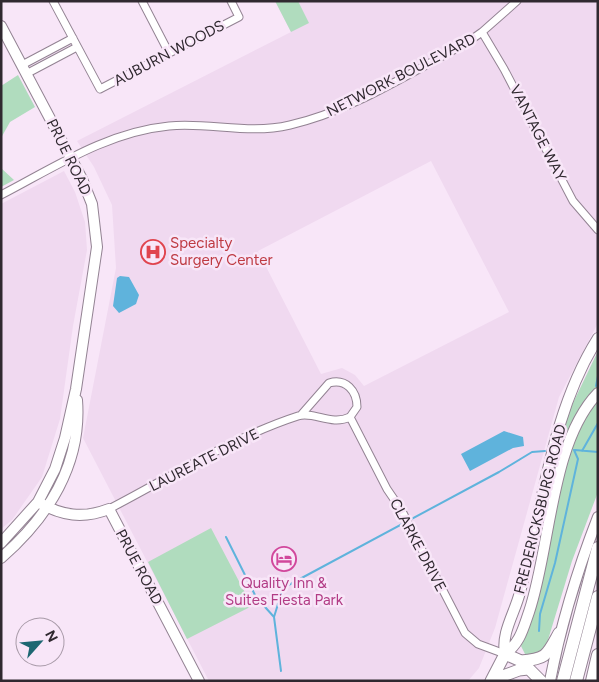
<svg xmlns="http://www.w3.org/2000/svg" width="599" height="682" viewBox="0 0 599 682" font-family="Figtree,sans-serif">
<rect width="100%" height="100%" fill="#f8e6f8"/>
<path fill="#f0d9f0" fill-rule="evenodd" d="M 275,1 L 598,1 L 598,323 L 559,397 L 495,628 L 479,668 L 468,681 L 209,681 L 83,438 L 116,268 L 112,205 L 94,167 L 77,141 L 291,32 ZM 431,161 L 509,312 L 364,386 L 355,375 L 342,368 L 321,374 L 258,251 Z
M 64,171 L 75,192 L 85,222 L 87,250 L 73,326 L 60,419 L 42,477 L 12,520 L 1,529 L 1,204 Z"/>
<path fill="#b0dcbe" d="M 275,1 L 298,1 L 309,23 L 291,32 Z
M 18,75 L 35,107 L 10,122 L 1,138 L 1,86 Z
M 1,168 L 14,180 L 1,187 Z
M 598,351 L 598,492 L 572,561 L 544,653 L 526,656 L 521,646 L 531,621 L 573,437 L 562,434 L 572,405 Z
M 211,528 L 252,606 L 187,639 L 148,562 Z"/>
<path fill="#5fb3dc" d="M 120,276 L 129,277 L 139,295 L 136,304 L 119,313 L 113,306 L 117,278 Z
M 504,431 L 523,437 L 524,446 L 513,448 L 470,471 L 461,454 Z"/>
<g fill="none" stroke-linecap="round" stroke-linejoin="round">
<path stroke="#5fb3dc" stroke-width="2" d="M 596,386 L 598,376
M 575,450 L 598,452
M 582,451 L 598,423
M 226,537 L 256,597 L 274,617
M 539,631 L 540,614 L 555,563 L 578,459 L 574,450
M 281,671 L 274,617 L 283,588 L 499,472 L 532,452 L 545,451"/>
<defs>
<path id="street" d="M 53,1 L 100,89 L 239,17 L 231,1
M 142,1 L 169,53
M 482,32 L 504,69 L 573,201 L 598,230
M 22,65 L 73,38
M 26,74 L 77,47
M 1,195 C 55,167 107,132 169,126 C 210,122 248,135 290,125 C 352,111 409,73 465,44 L 482,32 L 517,1
M 350,417 L 387,489 L 402,511 L 465,633 L 478,644 L 505,654
M 109,509 C 169,478 233,437 298,416 C 314,411 331,426 350,417 L 357,407 C 357,391 346,378 329,383 L 301,415"/>
<path id="secondary" d="M 1,26 L 82,179 L 92,204 L 97,247 L 76,389 L 65,438 L 55,469 L 38,502 L 1,543
M 598,338 C 550,414 543,508 520,592 C 515,613 501,632 505,654 C 520,643 523,629 529,612 C 551,547 550,443 598,393
M 38,502 C 62,516 83,519 109,509 L 199,681
M 1,558 C 48,517 82,464 77,400
M 550,681 C 561,624 577,571 598,517"/>
<path id="primary" d="M 521,661 C 547,659 547,655 559,633
M 492,680 L 519,670 L 528,669
M 491,681 L 505,654 L 521,661 L 541,681"/>
<path id="highway" d="M 563,681 L 598,548
M 576,681 L 598,597
M 592,681 L 598,655"/>
</defs>
<use href="#street" stroke="#938393" stroke-width="9"/>
<use href="#secondary" stroke="#938393" stroke-width="12"/>
<use href="#primary" stroke="#938393" stroke-width="13"/>
<use href="#highway" stroke="#938393" stroke-width="14"/>
<use href="#street" stroke="#fff" stroke-width="7"/>
<use href="#secondary" stroke="#fff" stroke-width="10"/>
<use href="#primary" stroke="#fff" stroke-width="11"/>
<use href="#highway" stroke="#fff" stroke-width="12"/>
</g>
<defs>
<symbol id="hospital-ring" viewBox="-11 -11 22 22"><circle r="9.5" fill="#f8e6f8" stroke="#e0444e" stroke-width="1.5"/><path d="M-5-5h3v3.5h4V-5h3V5h-3V1.5h-4V5h-3Z" fill="#e0444e"/></symbol>
<symbol id="hotel-ring" viewBox="-11 -11 22 22"><circle r="9.5" fill="#f8e6f8" stroke="#d1479c" stroke-width="1.5"/><path d="M-6-4.5h1.5V1H6V5H4.5V3h-9V5H-6ZM-4 0a1.8 1.8 0 1 1 3.6 0ZM.5 0V-2.5h3Q6-2.5 6 0Z" fill="#d1479c"/></symbol>
</defs>
<g fill-rule="evenodd">
<use href="#hospital-ring" x="139" y="238" width="28" height="28"/>
<use href="#hotel-ring" x="270" y="545" width="28" height="28"/>
</g>
<g text-anchor="middle" stroke-width="5" stroke-linejoin="round" paint-order="stroke">
<g font-size="15" fill="#302930" stroke="#f8e6f8">
<text transform="translate(169 53) rotate(-28)" y="5">AUBURN WOODS</text>
<text transform="translate(401 75) rotate(-27)" y="5">NETWORK BOULEVARD</text>
<text transform="translate(538 133) rotate(63)" y="5">VANTAGE WAY</text>
<text transform="translate(69 157) rotate(64)" y="5">PRUE ROAD</text>
<text transform="translate(204 460) rotate(-27)" y="5">LAUREATE DRIVE</text>
<text transform="translate(540 509) rotate(-76)" y="5">FREDERICKSBURG ROAD</text>
<text transform="translate(418 545) rotate(62)" y="5">CLARKE DRIVE</text>
<text transform="translate(139 567) rotate(62)" y="5">PRUE ROAD</text>
</g>
<g font-size="15" fill="#be3a42" stroke="#f8e6f8" text-anchor="start">
<text x="170" y="248">Specialty<tspan x="170" dy="17">Surgery Center</tspan></text>
</g>
<g font-size="15" fill="#b23c85" stroke="#f8e6f8">
<text x="284" y="588">Quality Inn &amp;<tspan x="284" dy="17">Suites Fiesta Park</tspan></text>
</g>
</g>
<rect width="599" height="682" fill="none" stroke="#302930" stroke-width="5"/>
<g transform="translate(40 642) rotate(63)"><circle r="24" fill="#f8e6f8" stroke="#a89aa8"/>
<path d="M0-4L9 19L0 12L-9 19Z" fill="#1d6772"/>
<text y="-8" font-size="14" font-weight="bold" text-anchor="middle" fill="#302930">N</text>
</g>
</svg>
